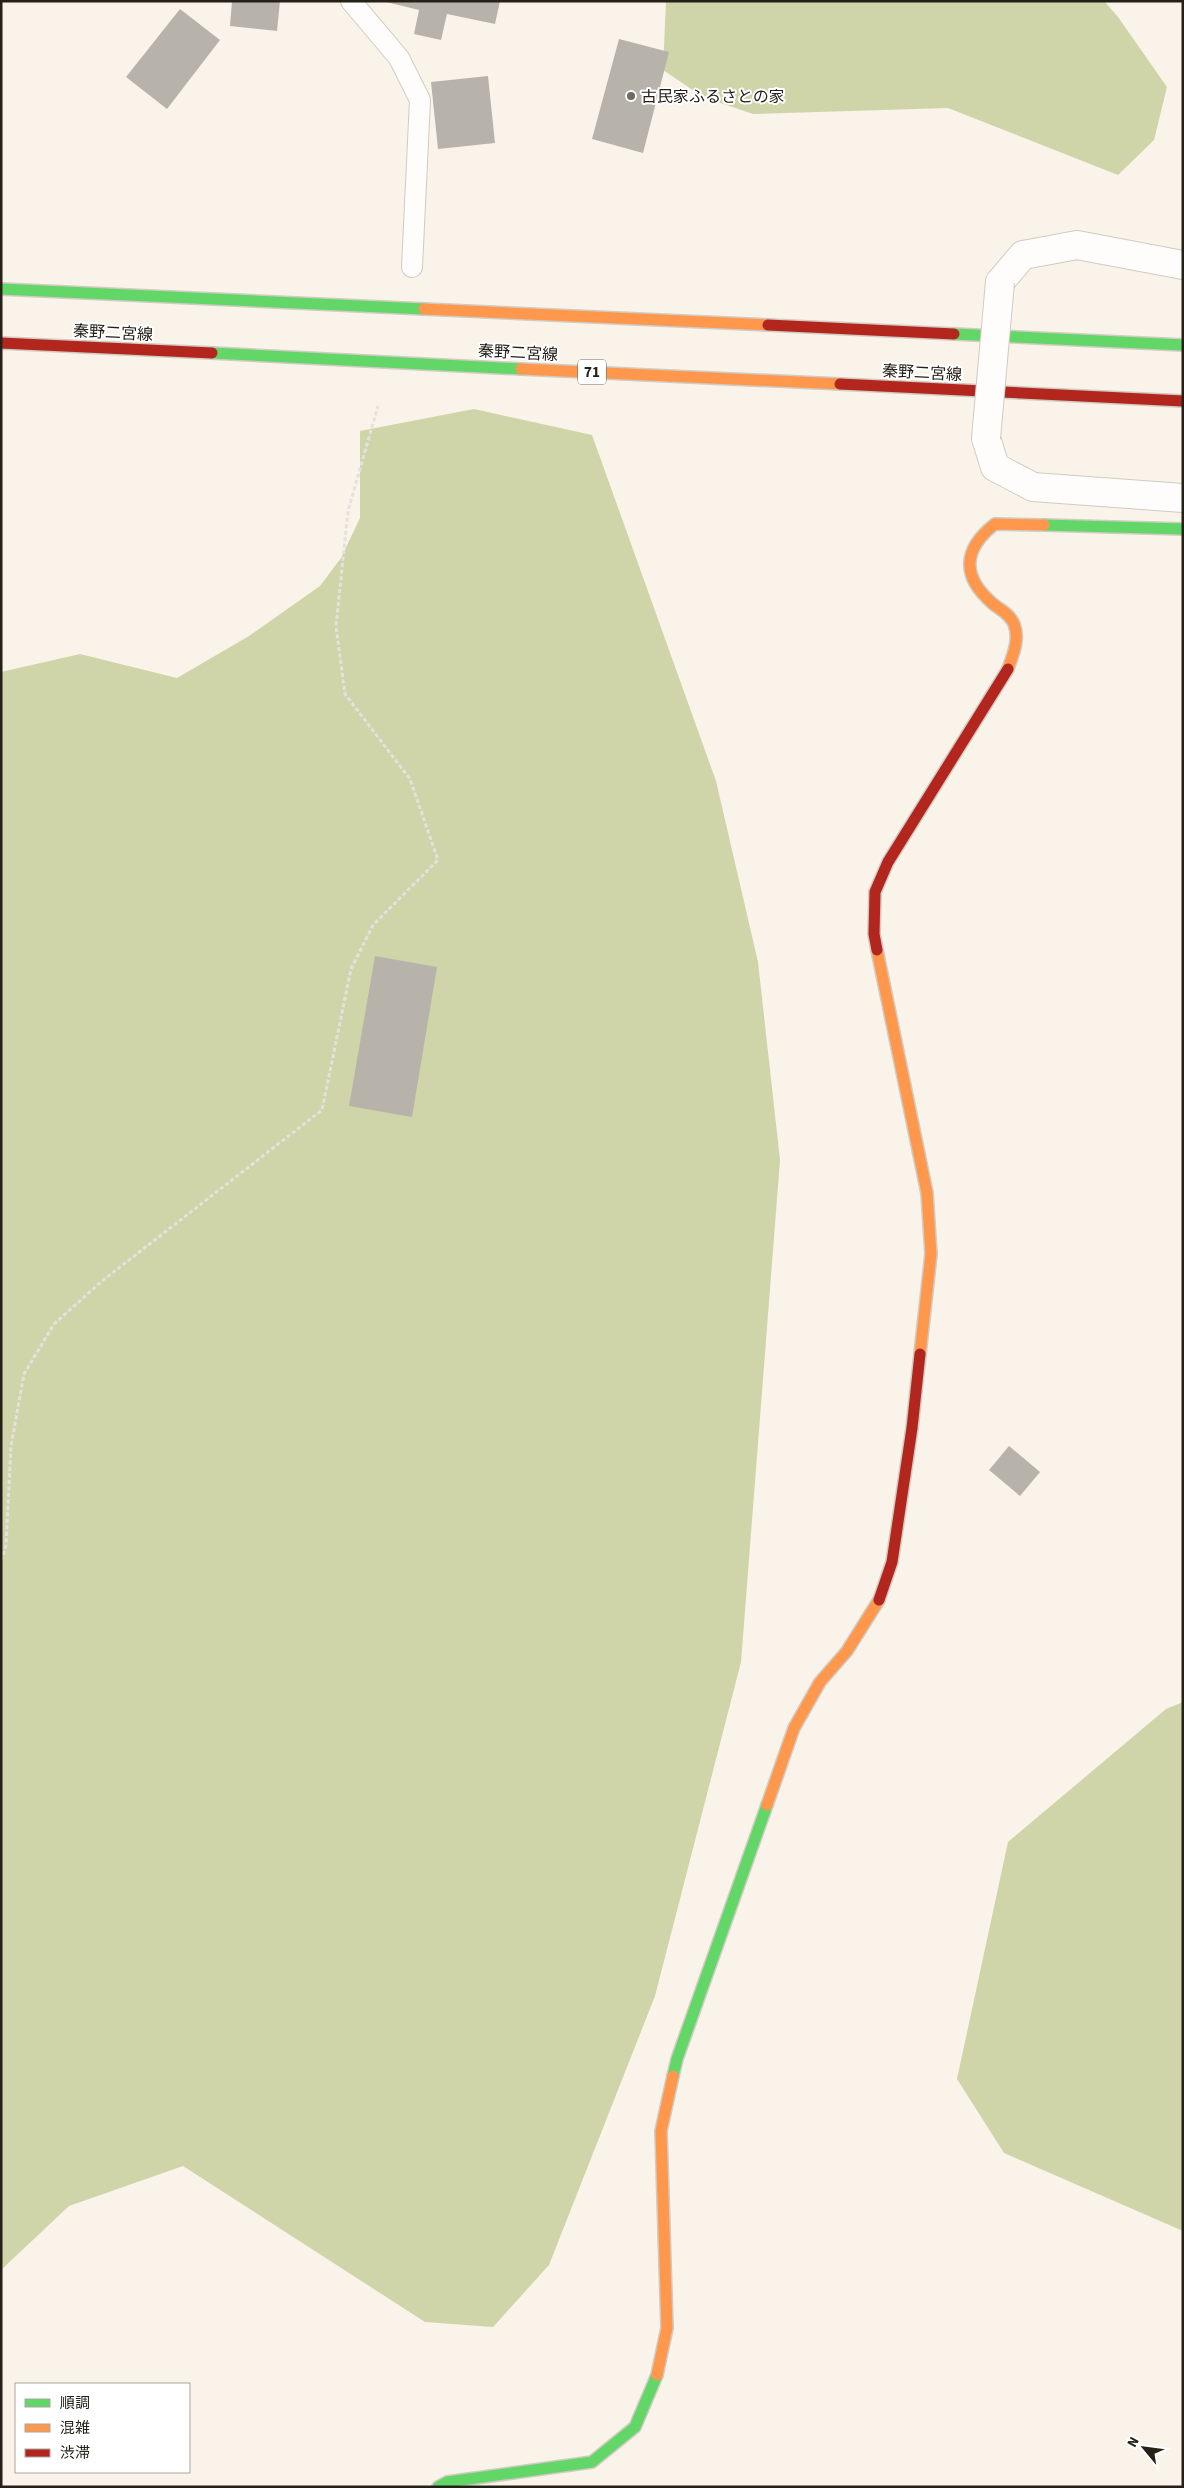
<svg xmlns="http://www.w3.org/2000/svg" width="1184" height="2488" viewBox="0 0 1184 2488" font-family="'Source Sans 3','Noto Sans JP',sans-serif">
<rect width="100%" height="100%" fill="#f9f3e9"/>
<path fill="#d0d4a9" d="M 666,1 L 1104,1 L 1118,17 L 1167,87 L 1154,140 L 1118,175 L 948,108 L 753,114 L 703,97 L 663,70 Z
M 474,409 L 592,435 L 716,781 L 758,962 L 780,1160 L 741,1662 L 655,1996 L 549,2265 L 493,2327 L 425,2322 L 183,2166 L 69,2206 L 1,2270 L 1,672 L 80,654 L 177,678 L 249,636 L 320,586 L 341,558 L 360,518 L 360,431 Z
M 1183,1702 L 1183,2231 L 1004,2153 L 957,2079 L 1008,1842 L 1166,1709 Z"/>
<path fill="#b8b3aa" d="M 232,1 L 280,1 L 277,31 L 230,26 Z
M 382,1 L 500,1 L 495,24 L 447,14 L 441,40 L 414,34 L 419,10 Z
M 180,9 L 220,40 L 167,109 L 126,77 Z
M 619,39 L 669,52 L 643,153 L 592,139 Z
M 488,76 L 495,143 L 438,149 L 431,82 Z
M 375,956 L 437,967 L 412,1117 L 349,1106 Z
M 1009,1446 L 1040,1472 L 1020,1496 L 989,1470 Z"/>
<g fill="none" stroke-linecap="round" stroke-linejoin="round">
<defs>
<path id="lane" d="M 351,1 L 399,58 L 420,100 L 412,267"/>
<path id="street" d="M 1000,282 L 1023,255 L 1077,245 L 1183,265
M 986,438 L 995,467 L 1033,487 L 1183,498"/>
<path id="fast" d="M 1,289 L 424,309
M 954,334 L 1183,345
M 212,353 L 521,369
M 1044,525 L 1183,529
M 673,2076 L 677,2059 L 767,1805
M 438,2487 L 447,2482 L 592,2462 L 635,2427 L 657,2375"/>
<path id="slow" d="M 424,309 L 768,325
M 521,369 L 840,384
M 1008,669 C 1013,655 1020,639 1014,624 C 1009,613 1000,610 992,603 C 961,576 963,549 995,524 L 1044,525
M 877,950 L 927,1193 L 931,1254 L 920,1354
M 767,1805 L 794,1728 L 820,1682 L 847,1651 L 879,1600
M 657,2375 L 667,2328 L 661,2131 L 673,2076"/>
<path id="jam" d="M 768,325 L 954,334
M 1,343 L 212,353
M 840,384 L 1183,401
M 877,950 L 874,934 L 875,892 L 888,862 L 1008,669
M 879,1600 L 892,1562 L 912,1428 L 920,1354"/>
</defs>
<use href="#lane" stroke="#d0cbc3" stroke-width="22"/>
<use href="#street" stroke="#d0cbc3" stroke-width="30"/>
<use href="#fast" stroke="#d0cbc3" stroke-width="14"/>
<use href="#slow" stroke="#d0cbc3" stroke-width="14"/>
<use href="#jam" stroke="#d0cbc3" stroke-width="14"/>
<path stroke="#e4e2df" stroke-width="3" stroke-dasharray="4 2.5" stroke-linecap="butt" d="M 1,1561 L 6,1545 L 11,1446 L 24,1374 L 54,1324 L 102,1281 L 322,1110 L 351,969 L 373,925 L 438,860 L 410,779 L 345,694 L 336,626 L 348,511 L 378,406"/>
<use href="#lane" stroke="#fefdfc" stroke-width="20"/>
<use href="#street" stroke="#fefdfc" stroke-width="28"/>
<use href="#fast" stroke="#63d668" stroke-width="11"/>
<use href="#slow" stroke="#ff974d" stroke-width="11"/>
<use href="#jam" stroke="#b3261e" stroke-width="11"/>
<defs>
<path id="street-bridge" d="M 986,438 L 1000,282"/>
</defs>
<use href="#street-bridge" stroke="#d0cbc3" stroke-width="30" stroke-linecap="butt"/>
<use href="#street-bridge" stroke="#fefdfc" stroke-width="28"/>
</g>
<circle fill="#6f6a62" stroke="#fff" stroke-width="2" cx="631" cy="96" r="5"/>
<g text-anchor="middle" stroke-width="4" stroke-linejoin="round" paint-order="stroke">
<rect fill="#fff" stroke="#66645e" stroke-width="1" x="578" y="359.5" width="28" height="25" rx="4"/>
<g font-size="15" font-weight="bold" fill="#252119">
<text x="592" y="377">71</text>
</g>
<g font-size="16" fill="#252119" stroke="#fff" text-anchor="start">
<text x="641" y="102">古民家ふるさとの家</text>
</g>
<g font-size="16" fill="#252119" stroke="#fff">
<text transform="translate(113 332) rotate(3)" y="6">秦野二宮線</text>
<text transform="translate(518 352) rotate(3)" y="6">秦野二宮線</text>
<text transform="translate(922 372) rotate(3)" y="6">秦野二宮線</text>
</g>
</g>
<rect width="1184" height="2488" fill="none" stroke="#252119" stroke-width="5"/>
<rect x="15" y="2383" width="175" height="90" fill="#ffffff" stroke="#a8a6a3"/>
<rect x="25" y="2399" width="25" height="8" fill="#63d668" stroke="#a8a6a3"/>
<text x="60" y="2408" font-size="15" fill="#252119">順調</text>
<rect x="25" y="2424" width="25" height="8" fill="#ff974d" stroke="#a8a6a3"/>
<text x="60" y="2433" font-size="15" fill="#252119">混雑</text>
<rect x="25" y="2449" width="25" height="8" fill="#b3261e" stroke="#a8a6a3"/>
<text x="60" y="2458" font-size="15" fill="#252119">渋滞</text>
<g transform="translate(1144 2448) rotate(299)" stroke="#ffffff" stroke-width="4" paint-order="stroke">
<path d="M0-4L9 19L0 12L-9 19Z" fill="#252119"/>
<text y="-8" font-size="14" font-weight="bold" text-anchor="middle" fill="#252119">N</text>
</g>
</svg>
